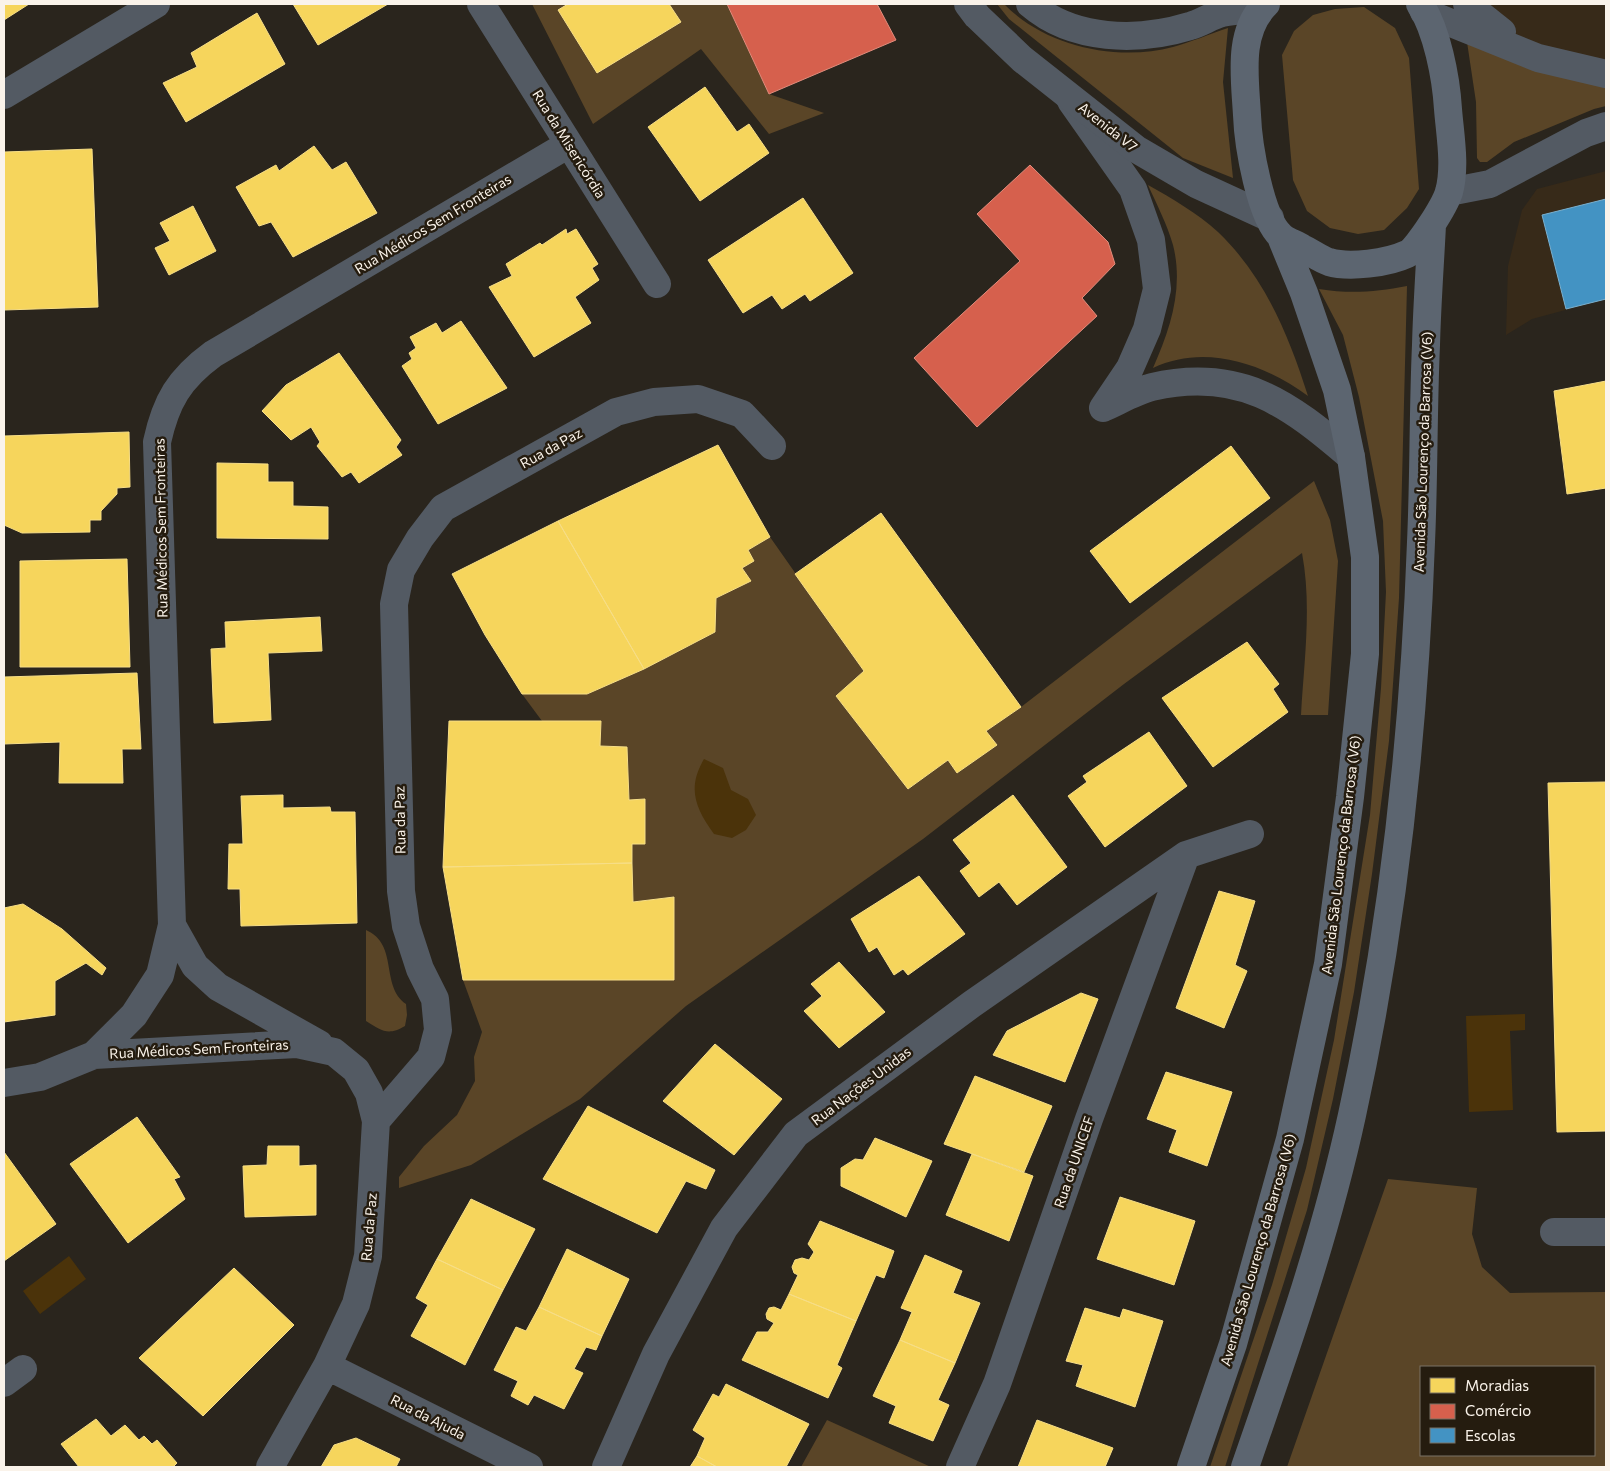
<svg xmlns="http://www.w3.org/2000/svg" width="1610" height="1471" viewBox="0 0 1610 1471" font-family="Commissioner,sans-serif">
<rect width="100%" height="100%" fill="#2a251d"/>
<path fill="#372a19" d="M 1467,4 L 1606,4 L 1606,74 L 1538,58 Z
M 1606,171 L 1606,299 L 1532,319 L 1506,335 L 1508,266 L 1522,210 L 1537,189 Z"/>
<path fill="#5a4527" fill-rule="evenodd" d="M 532,4 L 727,4 L 769,94 L 824,113 L 769,134 L 701,49 L 593,124 Z
M 997,4 L 1004,4 C 1045,46 1116,62 1173,47 C 1191,42 1210,34 1228,28 L 1223,82 L 1233,178 L 1183,158 L 1009,19 Z
M 1364,7 L 1395,28 L 1409,58 L 1419,189 L 1407,208 L 1384,230 L 1358,234 L 1330,228 L 1307,211 L 1293,180 L 1282,55 L 1294,31 L 1313,15 L 1335,9 Z
M 1467,42 L 1550,73 L 1606,87 L 1606,106 L 1594,109 L 1514,142 L 1487,162 L 1480,162 L 1477,158 L 1476,102 Z
M 1148,185 C 1173,199 1197,213 1218,232 C 1265,277 1289,336 1308,396 C 1265,364 1205,343 1153,368 C 1170,330 1184,288 1173,245 C 1167,224 1157,205 1148,185 Z
M 1407,286 L 1399,598 L 1389,741 L 1372,874 L 1354,992 L 1333,1099 L 1307,1210 L 1225,1467 L 1210,1467 L 1272,1285 L 1306,1168 L 1334,1040 L 1370,815 L 1381,688 L 1386,592 L 1383,521 L 1359,397 L 1343,335 L 1319,289 C 1350,294 1376,292 1407,286 Z
M 1314,481 L 1330,520 L 1338,561 L 1328,715 L 1301,715 C 1304,662 1312,606 1302,553 L 1124,684 L 923,839 L 686,1006 L 580,1099 L 471,1165 L 399,1188 L 399,1177 L 424,1146 L 457,1115 L 475,1081 L 474,1057 L 482,1032 L 463,980 L 674,980 L 674,897 L 633,902 L 632,844 L 645,844 L 645,799 L 629,800 L 627,747 L 600,746 L 601,721 L 542,721 L 522,694 L 587,694 L 715,632 L 716,598 L 750,581 L 742,568 L 754,561 L 748,550 L 770,537 L 864,671 L 836,696 L 909,789 L 948,760 L 958,773 L 996,745 L 986,731 L 1021,707 Z
M 366,930 C 399,944 380,986 406,1004 L 407,1015 L 405,1026 C 388,1036 382,1031 366,1021 Z
M 1388,1179 L 1477,1188 L 1472,1234 L 1482,1267 L 1510,1293 L 1606,1292 L 1606,1467 L 1287,1467 ZM 1421,1367 L 1594,1367 L 1594,1455 L 1421,1455 Z
M 827,1420 L 931,1467 L 801,1467 Z"/>
<path fill="#4b330a" d="M 704,759 L 723,768 L 731,790 L 748,799 L 756,815 L 746,830 L 732,838 L 714,834 C 695,808 687,788 704,759 Z
M 1525,1014 L 1525,1030 L 1510,1031 L 1513,1110 L 1469,1112 L 1466,1016 Z
M 69,1256 L 86,1279 L 40,1314 L 23,1291 Z"/>
<path fill="#f6d55c" stroke="#f7de87" d="M 4,4 L 29,4 L 4,20 Z
M 293,4 L 388,4 L 318,45 Z
M 568,4 L 669,4 L 681,22 L 597,73 L 558,10 Z
M 257,13 L 285,64 L 186,122 L 163,83 L 197,67 L 191,53 Z
M 705,87 L 737,132 L 749,124 L 769,153 L 700,201 L 648,127 Z
M 314,146 L 332,170 L 346,162 L 377,213 L 293,257 L 271,222 L 259,226 L 236,187 L 276,165 L 279,171 Z
M 92,149 L 98,307 L 4,310 L 4,152 Z
M 803,198 L 853,273 L 810,301 L 805,294 L 782,309 L 772,295 L 743,313 L 708,260 Z
M 193,206 L 216,251 L 169,275 L 155,248 L 170,241 L 160,223 Z
M 566,229 L 567,234 L 576,229 L 598,264 L 592,268 L 599,280 L 575,297 L 591,323 L 534,357 L 489,287 L 512,276 L 506,264 L 540,243 L 542,245 Z
M 461,321 L 507,388 L 438,424 L 402,366 L 412,359 L 409,353 L 416,348 L 410,337 L 436,323 L 442,333 Z
M 339,353 L 401,440 L 396,447 L 402,455 L 359,483 L 351,472 L 342,477 L 317,446 L 320,442 L 311,427 L 291,440 L 262,411 L 286,385 Z
M 1606,381 L 1606,488 L 1567,494 L 1554,391 Z
M 129,432 L 130,487 L 117,488 L 117,494 L 101,511 L 101,520 L 90,520 L 90,532 L 22,533 L 4,525 L 4,436 Z
M 718,445 L 770,537 L 748,550 L 754,561 L 742,568 L 751,581 L 716,598 L 715,632 L 644,669 L 558,521 Z
M 1231,446 L 1270,498 L 1130,603 L 1090,551 Z
M 217,463 L 268,464 L 268,482 L 293,482 L 293,506 L 328,507 L 328,539 L 217,538 Z
M 881,513 L 1021,707 L 986,731 L 997,745 L 957,773 L 948,760 L 908,789 L 836,696 L 864,671 L 795,574 Z
M 558,521 L 644,669 L 587,694 L 522,694 L 485,635 L 452,574 Z
M 127,559 L 130,667 L 20,667 L 20,561 Z
M 320,617 L 322,651 L 268,653 L 271,720 L 214,723 L 211,649 L 226,648 L 225,622 Z
M 1247,642 L 1279,684 L 1273,689 L 1288,712 L 1213,767 L 1162,698 Z
M 137,673 L 141,749 L 122,749 L 123,783 L 59,783 L 60,742 L 4,744 L 4,677 Z
M 449,721 L 601,721 L 600,746 L 627,747 L 629,800 L 645,799 L 645,844 L 632,844 L 632,863 L 443,867 Z
M 1149,732 L 1187,786 L 1105,847 L 1068,796 L 1087,782 L 1083,776 Z
M 1606,782 L 1606,1131 L 1557,1132 L 1548,783 Z
M 283,795 L 283,808 L 330,807 L 331,812 L 355,812 L 357,923 L 241,926 L 240,889 L 228,889 L 229,844 L 243,844 L 241,796 Z
M 1013,795 L 1067,867 L 1017,905 L 999,882 L 979,897 L 960,871 L 971,863 L 953,840 Z
M 632,863 L 633,902 L 674,897 L 674,980 L 463,980 L 443,867 Z
M 919,876 L 965,934 L 908,975 L 903,969 L 894,975 L 877,947 L 869,952 L 851,919 Z
M 1219,891 L 1255,901 L 1235,965 L 1247,971 L 1224,1028 L 1176,1008 Z
M 23,904 L 62,929 L 106,968 L 102,975 L 86,963 L 55,981 L 55,1015 L 4,1022 L 4,908 Z
M 839,962 L 885,1012 L 839,1048 L 804,1011 L 822,996 L 811,984 Z
M 1081,993 L 1098,999 L 1065,1082 L 993,1055 L 1007,1031 Z
M 715,1044 L 782,1099 L 734,1155 L 663,1101 Z
M 1166,1072 L 1232,1092 L 1207,1166 L 1169,1152 L 1177,1130 L 1147,1119 Z
M 975,1076 L 1052,1106 L 1024,1172 L 944,1144 Z
M 588,1106 L 715,1170 L 706,1189 L 686,1181 L 657,1233 L 543,1179 Z
M 137,1117 L 180,1177 L 174,1179 L 185,1199 L 128,1243 L 70,1164 Z
M 875,1138 L 932,1161 L 906,1217 L 841,1186 L 841,1168 L 855,1159 L 863,1160 Z
M 268,1146 L 299,1146 L 299,1166 L 316,1165 L 316,1215 L 245,1217 L 243,1166 L 267,1165 Z
M 4,1152 L 56,1224 L 4,1261 Z
M 972,1154 L 1033,1176 L 1009,1241 L 946,1215 Z
M 1120,1197 L 1195,1221 L 1174,1285 L 1097,1259 Z
M 471,1199 L 535,1229 L 503,1290 L 437,1259 Z
M 820,1221 L 894,1251 L 884,1278 L 876,1275 L 856,1321 L 789,1294 L 798,1275 L 794,1273 L 792,1267 L 795,1260 L 802,1258 L 809,1260 L 814,1252 L 808,1244 Z
M 567,1249 L 629,1279 L 602,1336 L 539,1307 Z
M 925,1255 L 962,1271 L 953,1293 L 980,1303 L 955,1363 L 900,1340 L 912,1312 L 901,1308 Z
M 437,1259 L 503,1290 L 465,1365 L 411,1336 L 428,1305 L 416,1298 Z
M 234,1268 L 294,1325 L 203,1416 L 139,1358 Z
M 789,1294 L 856,1321 L 837,1365 L 842,1368 L 828,1398 L 742,1360 L 757,1332 L 768,1332 L 774,1323 L 767,1319 L 766,1314 L 769,1308 L 774,1307 L 781,1310 Z
M 539,1307 L 602,1336 L 596,1350 L 586,1347 L 574,1369 L 583,1373 L 564,1409 L 534,1395 L 528,1405 L 511,1396 L 518,1381 L 494,1370 L 516,1327 L 526,1331 Z
M 1085,1308 L 1120,1318 L 1123,1309 L 1163,1321 L 1135,1407 L 1076,1386 L 1083,1365 L 1066,1361 Z
M 900,1340 L 955,1363 L 938,1400 L 949,1405 L 933,1441 L 889,1423 L 896,1406 L 873,1396 Z
M 726,1384 L 809,1424 L 786,1467 L 717,1467 L 697,1456 L 705,1438 L 693,1430 L 713,1394 L 719,1397 Z
M 96,1419 L 111,1436 L 125,1425 L 139,1440 L 144,1436 L 152,1444 L 157,1440 L 177,1463 L 173,1467 L 79,1467 L 61,1444 Z
M 1037,1420 L 1113,1448 L 1105,1467 L 1018,1467 Z
M 356,1438 L 400,1459 L 396,1467 L 321,1467 L 334,1445 Z
M 697,1456 L 717,1467 L 690,1467 Z"/>
<path fill="#d6604d" stroke="#e18c7c" d="M 727,4 L 877,4 L 896,40 L 769,94 Z
M 1030,165 L 1108,242 L 1115,264 L 1082,298 L 1097,316 L 977,427 L 914,358 L 1020,261 L 977,214 Z"/>
<path fill="#4393c3" stroke="#7ab0cf" d="M 1606,199 L 1606,299 L 1566,309 L 1542,215 Z"/>
<g fill="none" stroke-linecap="round" stroke-linejoin="round">
<path stroke="#535a63" stroke-width="28" d="M 481,4 L 657,284
M 4,95 L 156,4
M 1071,101 L 1133,189 L 1151,240 L 1157,289 L 1147,329 L 1130,368 L 1103,408
M 1103,408 C 1119,401 1136,391 1152,387 C 1240,367 1288,403 1351,457
M 172,925 L 195,966 L 218,987 L 319,1044
M 94,1055 L 297,1044 L 334,1052 L 356,1070 L 369,1093 L 376,1121
M 4,1083 L 40,1077 L 94,1055 L 134,1015 L 160,975 L 172,925 L 157,442 C 166,401 179,379 213,354 L 569,144
M 1554,1232 L 1606,1232
M 327,1366 L 529,1467
M 4,1383 L 23,1369
M 270,1467 L 327,1366 L 356,1304 L 368,1256 L 376,1121 L 431,1057 L 438,1030 L 435,999 L 420,969 L 406,926 L 401,891 L 394,604 L 401,570 L 420,538 L 443,508 L 616,412 L 654,402 L 698,399 L 742,414 L 772,446
M 606,1467 L 656,1354 L 724,1228 L 796,1134 L 972,1004 L 1186,855 L 1250,834
M 960,1467 L 997,1384 L 1089,1119 L 1186,855"/>
<path stroke="#535a63" stroke-width="28" d="M 968,4 L 977,16 L 1022,59 L 1136,149 L 1196,184 L 1270,218
M 1030,4 C 1073,41 1138,42 1190,26 C 1201,23 1211,16 1222,13 C 1234,10 1248,10 1260,9
M 1467,4 L 1502,32
M 1424,12 L 1538,58 L 1606,74
M 1449,192 L 1490,184 L 1586,133 L 1606,126"/>
<path stroke="#5c6570" stroke-width="28" d="M 1266,4 C 1237,32 1245,78 1247,115 C 1248,143 1260,219 1282,237 C 1288,242 1296,244 1302,248 C 1311,252 1320,259 1329,262 C 1349,268 1388,263 1407,254 C 1418,249 1445,205 1449,192 C 1456,166 1450,135 1448,109 C 1446,77 1437,30 1420,4
M 1191,1467 L 1233,1344 L 1290,1139 L 1328,964 L 1350,797 L 1365,654 L 1365,557 L 1351,457 L 1337,390 L 1304,293 L 1281,237
M 1245,1467 C 1285,1352 1326,1235 1352,1115 C 1393,928 1414,734 1421,542 C 1424,477 1423,411 1426,345 C 1427,305 1430,265 1432,225"/>
</g>
<g text-anchor="middle" stroke-width="5" stroke-linejoin="round" paint-order="stroke">
<g font-size="14" fill="#faf3ea" stroke="#251c0f">
<text transform="translate(1108 127) rotate(38)" y="5">Avenida V7</text>
<text transform="translate(569 144) rotate(58)" y="5">Rua da Misericórdia</text>
<text transform="translate(433 224) rotate(-31)" y="5">Rua Médicos Sem Fronteiras</text>
<text transform="translate(551 448) rotate(-29)" y="5">Rua da Paz</text>
<text transform="translate(1423 452) rotate(-88)" y="5">Avenida São Lourenço da Barrosa (V6)</text>
<text transform="translate(161 528) rotate(-91)" y="5">Rua Médicos Sem Fronteiras</text>
<text transform="translate(400 820) rotate(-91)" y="5">Rua da Paz</text>
<text transform="translate(1341 855) rotate(-83)" y="5">Avenida São Lourenço da Barrosa (V6)</text>
<text transform="translate(199 1049) rotate(-3)" y="5">Rua Médicos Sem Fronteiras</text>
<text transform="translate(861 1086) rotate(-37)" y="5">Rua Nações Unidas</text>
<text transform="translate(1074 1162) rotate(-71)" y="5">Rua da UNICEF</text>
<text transform="translate(369 1227) rotate(-85)" y="5">Rua da Paz</text>
<text transform="translate(1258 1250) rotate(-74)" y="5">Avenida São Lourenço da Barrosa (V6)</text>
<text transform="translate(428 1417) rotate(27)" y="5">Rua da Ajuda</text>
</g>
</g>
<rect width="1610" height="1471" fill="none" stroke="#faf3ea" stroke-width="10"/>
<rect x="1420" y="1366" width="175" height="90" fill="#251c0f" stroke="#7a7267"/>
<rect x="1430" y="1378" width="25" height="15" fill="#f6d55c" stroke="#7a7267"/>
<text x="1465" y="1391" font-size="15" fill="#faf3ea">Moradias</text>
<rect x="1430" y="1404" width="25" height="15" fill="#d6604d" stroke="#7a7267"/>
<text x="1465" y="1416" font-size="15" fill="#faf3ea">Comércio</text>
<rect x="1430" y="1428" width="25" height="15" fill="#4393c3" stroke="#7a7267"/>
<text x="1465" y="1441" font-size="15" fill="#faf3ea">Escolas</text>
</svg>
